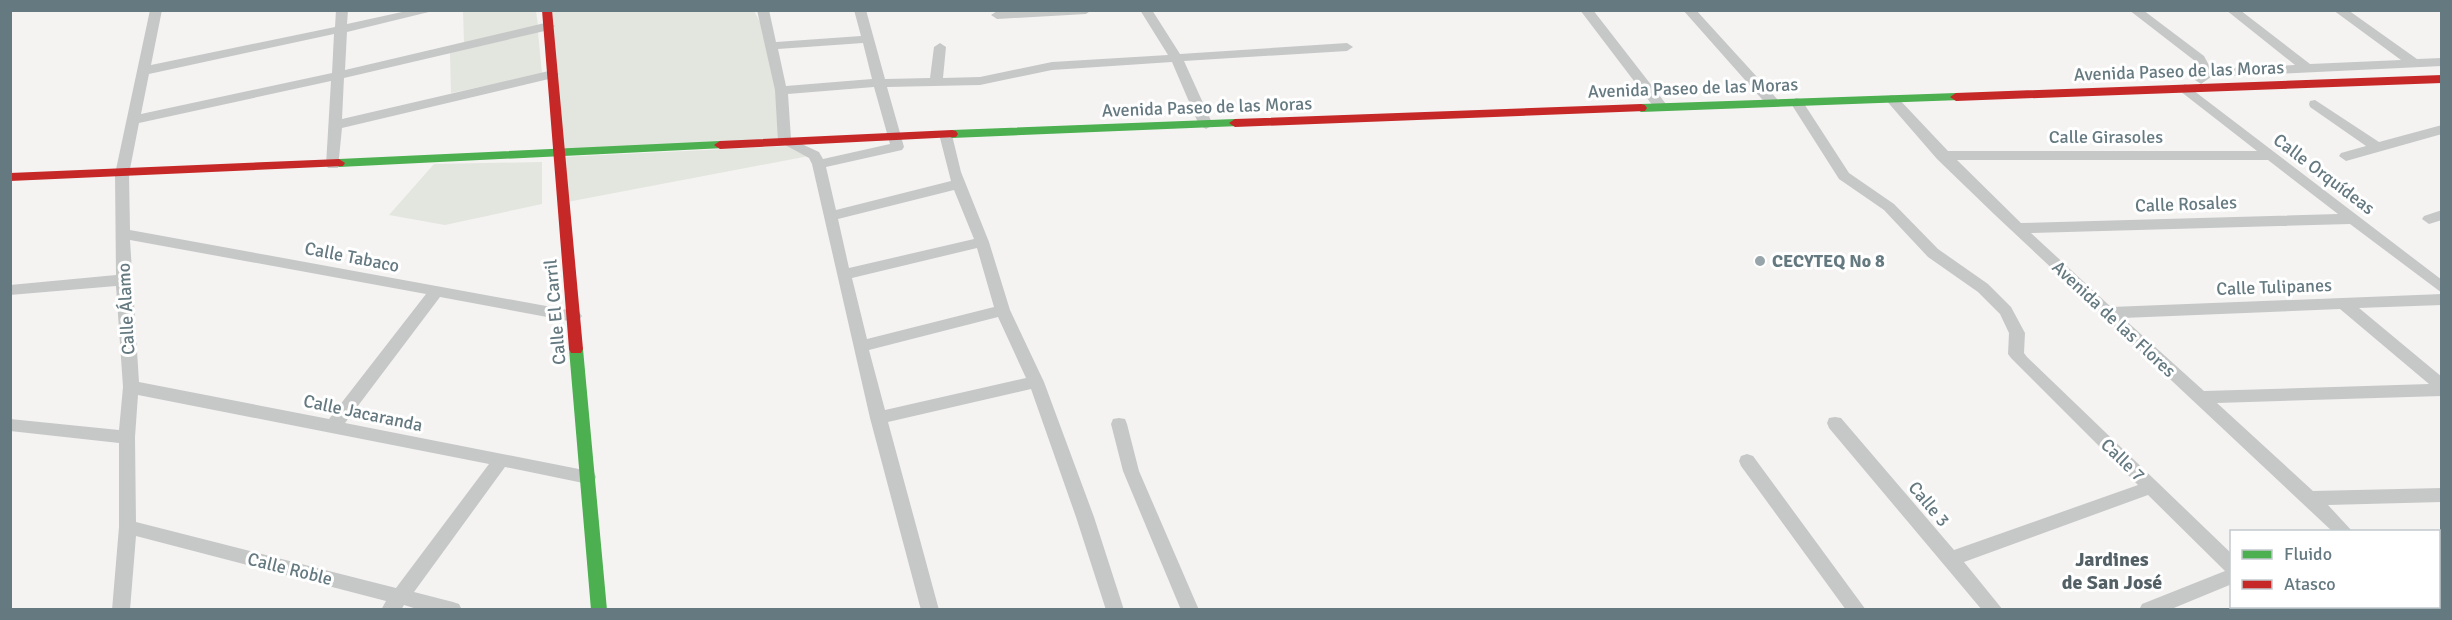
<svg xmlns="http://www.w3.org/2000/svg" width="2452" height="620" viewBox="0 0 2452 620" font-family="Signika,sans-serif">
<rect width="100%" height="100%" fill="#f4f3f2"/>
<path fill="#e3e5df" d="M 463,11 L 536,11 L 538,26 L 464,43 Z
M 549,11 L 754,11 L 761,24 L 787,141 L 562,151 Z
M 538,32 L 542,74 L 451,93 L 450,53 Z
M 790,146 L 809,156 L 567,202 L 562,157 Z
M 542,162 L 542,204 L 445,225 L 389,215 L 434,164 Z"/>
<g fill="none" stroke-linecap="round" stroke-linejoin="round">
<path fill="#c6c8c8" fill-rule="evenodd" d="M 150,10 L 162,10 L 151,65 L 335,27 L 336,10 L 348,10 L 347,24 L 411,10 L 437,10 L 347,32 L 345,70 L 549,22 L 555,26 L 549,30 L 344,78 L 342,119 L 553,70 L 559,74 L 553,78 L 342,128 L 338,168 L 328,168 L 326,165 L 331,81 L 139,123 L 129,174 L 130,230 L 579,312 L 582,316 L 579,320 L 574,322 L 440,297 L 345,423 L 594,472 L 596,477 L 594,482 L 588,484 L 505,467 L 414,592 L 453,602 L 459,604 L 462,610 L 420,610 L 404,605 L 401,610 L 381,610 L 386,601 L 136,536 L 130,610 L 112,610 L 119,527 L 119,443 L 10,431 L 10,419 L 119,430 L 123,387 L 116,286 L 10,295 L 10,285 L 116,275 L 115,174 ZM 334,34 L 332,73 L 141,114 L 149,74 ZM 130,240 L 426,294 L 329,419 L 139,382 ZM 138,395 L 489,464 L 396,588 L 136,522 L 135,437 Z
M 757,10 L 769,10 L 776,42 L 861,36 L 854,10 L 866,10 L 885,79 L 930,78 L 934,47 L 940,43 L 946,47 L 943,78 L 980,77 L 1052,62 L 1168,55 L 1140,10 L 1152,10 L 1180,54 L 1347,43 L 1353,47 L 1347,51 L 1184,61 L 1213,125 L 1206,129 L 1199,125 L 1172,62 L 1052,70 L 980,85 L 887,87 L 904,147 L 902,150 L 826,167 L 836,210 L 951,181 L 939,134 L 941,131 L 951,131 L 961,172 L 989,242 L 1010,310 L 1044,382 L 1094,517 L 1124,610 L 1106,610 L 1076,517 L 1031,389 L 888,422 L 939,610 L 921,610 L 870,418 L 812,164 L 809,158 L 778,141 L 775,90 ZM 863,43 L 872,79 L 786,86 L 778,49 ZM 874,87 L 890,144 L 823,159 L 819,152 L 791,139 L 788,94 ZM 954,190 L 974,239 L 849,268 L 838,219 ZM 977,248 L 994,307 L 867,339 L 852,278 ZM 998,317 L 1026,378 L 885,410 L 869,350 Z
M 1013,10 L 1092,10 L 1086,14 L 997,19 L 991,15 L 997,11 Z
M 1580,10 L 1593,10 L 1666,104 L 1667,107 L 1666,110 L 1656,110 Z
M 1683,10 L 1696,10 L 1778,100 L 1779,103 L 1778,106 L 1768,106 Z
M 2129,10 L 2143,10 L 2204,56 L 2211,69 L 2295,65 L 2226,10 L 2240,10 L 2310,64 L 2401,60 L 2333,10 L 2348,10 L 2417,59 L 2442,58 L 2442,66 L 2211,77 L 2201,84 L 2195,80 L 2200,73 L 2195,61 Z
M 2185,84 L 2442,280 L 2442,293 L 2350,224 L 2031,233 L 2111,307 L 2442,294 L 2442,305 L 2359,308 L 2442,377 L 2442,396 L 2217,403 L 2313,491 L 2442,488 L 2442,502 L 2328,505 L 2353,532 L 2333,532 L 1995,215 L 1937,159 L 1885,99 L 1891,95 L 1896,96 L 1948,151 L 2257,151 L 2180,91 L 2179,88 ZM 1957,160 L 2268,160 L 2338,214 L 2021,223 ZM 2340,309 L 2429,384 L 2204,391 L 2123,318 Z
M 1796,98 L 1801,99 L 1849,173 L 1894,204 L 1938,249 L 1988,284 L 2011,307 L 2025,333 L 2024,353 L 2027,357 L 2232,554 L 2232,584 L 2169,610 L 2139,610 L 2142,604 L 2225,571 L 2148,495 L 1964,562 L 2003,610 L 1982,610 L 1829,428 L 1827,423 L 1829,418 L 1835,417 L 1841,418 L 1954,550 L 2138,485 L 2011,358 L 2008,354 L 2009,333 L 2000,314 L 1978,292 L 1928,257 L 1884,210 L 1839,179 L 1790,102 Z
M 2315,100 L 2379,142 L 2442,125 L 2442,134 L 2346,161 L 2339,156 L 2341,153 L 2366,146 L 2310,107 L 2309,104 L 2310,101 Z
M 2442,210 L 2442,220 L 2429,224 L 2422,219 L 2424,216 Z
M 1119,418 L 1125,419 L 1127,424 L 1139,471 L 1199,610 L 1181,610 L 1123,471 L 1111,424 L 1113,419 Z
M 1747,454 L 1753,456 L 1866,610 L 1846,610 L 1741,466 L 1739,461 L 1741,456 Z
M 2263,606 L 2282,606 L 2284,610 L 2265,610 Z
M 2413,606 L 2432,606 L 2434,610 L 2415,610 Z"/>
<path fill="#4caf50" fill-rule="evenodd" d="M 1956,93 L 1960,94 L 1962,97 L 1960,100 L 1641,112 L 1635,108 L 1641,104 Z
M 1235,119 L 1241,123 L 1239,126 L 952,138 L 946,134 L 952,130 Z
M 720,141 L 724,142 L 726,145 L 724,148 L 339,167 L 333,163 L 339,159 Z
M 576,344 L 581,345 L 583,349 L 607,610 L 591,610 L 569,349 L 571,345 Z"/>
<path fill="#c62828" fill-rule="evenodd" d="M 542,10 L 552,10 L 583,349 L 581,353 L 571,353 L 569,349 Z
M 2442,75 L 2442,83 L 1956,101 L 1950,97 L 1956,93 Z
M 1641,104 L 1645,105 L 1647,108 L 1645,111 L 1235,127 L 1229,123 L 1235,119 Z
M 952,130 L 956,131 L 958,134 L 956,137 L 720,149 L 714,145 L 720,141 Z
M 339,159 L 345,163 L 343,166 L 10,181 L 10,173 Z"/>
</g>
<circle fill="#97a4a9" stroke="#fff" stroke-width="2" cx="1760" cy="261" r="6"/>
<g text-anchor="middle" stroke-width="6" stroke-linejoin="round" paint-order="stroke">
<g font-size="18" fill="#657981" stroke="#fff">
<text transform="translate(2179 71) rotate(-2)" y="6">Avenida Paseo de las Moras</text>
<text transform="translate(1693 88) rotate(-2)" y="6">Avenida Paseo de las Moras</text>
<text transform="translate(1207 107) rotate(-2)" y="6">Avenida Paseo de las Moras</text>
<text x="2106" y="143">Calle Girasoles</text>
<text transform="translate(2324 174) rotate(37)" y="6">Calle Orquídeas</text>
<text transform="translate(2186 204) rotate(-2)" y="6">Calle Rosales</text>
<text transform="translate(352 257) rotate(11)" y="6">Calle Tabaco</text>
<text transform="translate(2274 287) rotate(-2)" y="6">Calle Tulipanes</text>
<text transform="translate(126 309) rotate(-93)" y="6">Calle Álamo</text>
<text transform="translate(555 312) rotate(-95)" y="6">Calle El Carril</text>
<text transform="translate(2114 319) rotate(43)" y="6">Avenida de las Flores</text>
<text transform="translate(363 413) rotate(12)" y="6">Calle Jacaranda</text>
<text transform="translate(2123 460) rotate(44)" y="6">Calle 7</text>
<text transform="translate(1929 504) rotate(50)" y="6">Calle 3</text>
<text transform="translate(290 569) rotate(14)" y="6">Calle Roble</text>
</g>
<g font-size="18" font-weight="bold" fill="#657981" stroke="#fff" text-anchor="start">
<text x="1772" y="267">CECYTEQ No 8</text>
</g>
<g font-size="20" font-weight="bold" fill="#536066" stroke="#fff">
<text x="2112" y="566">Jardines<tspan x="2112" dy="23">de San José</tspan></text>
</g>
</g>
<rect width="2452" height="620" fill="none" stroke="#657981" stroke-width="24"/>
<rect x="2230" y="530" width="210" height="78" fill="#ffffff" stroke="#c1c9cd" stroke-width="1.5"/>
<rect x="2242" y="550" width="30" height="9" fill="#4caf50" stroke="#c1c9cd" stroke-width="1.5"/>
<text x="2284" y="560" font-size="18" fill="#657981">Fluido</text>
<rect x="2242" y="580" width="30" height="9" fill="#c62828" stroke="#c1c9cd" stroke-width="1.5"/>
<text x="2284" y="590" font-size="18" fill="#657981">Atasco</text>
</svg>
